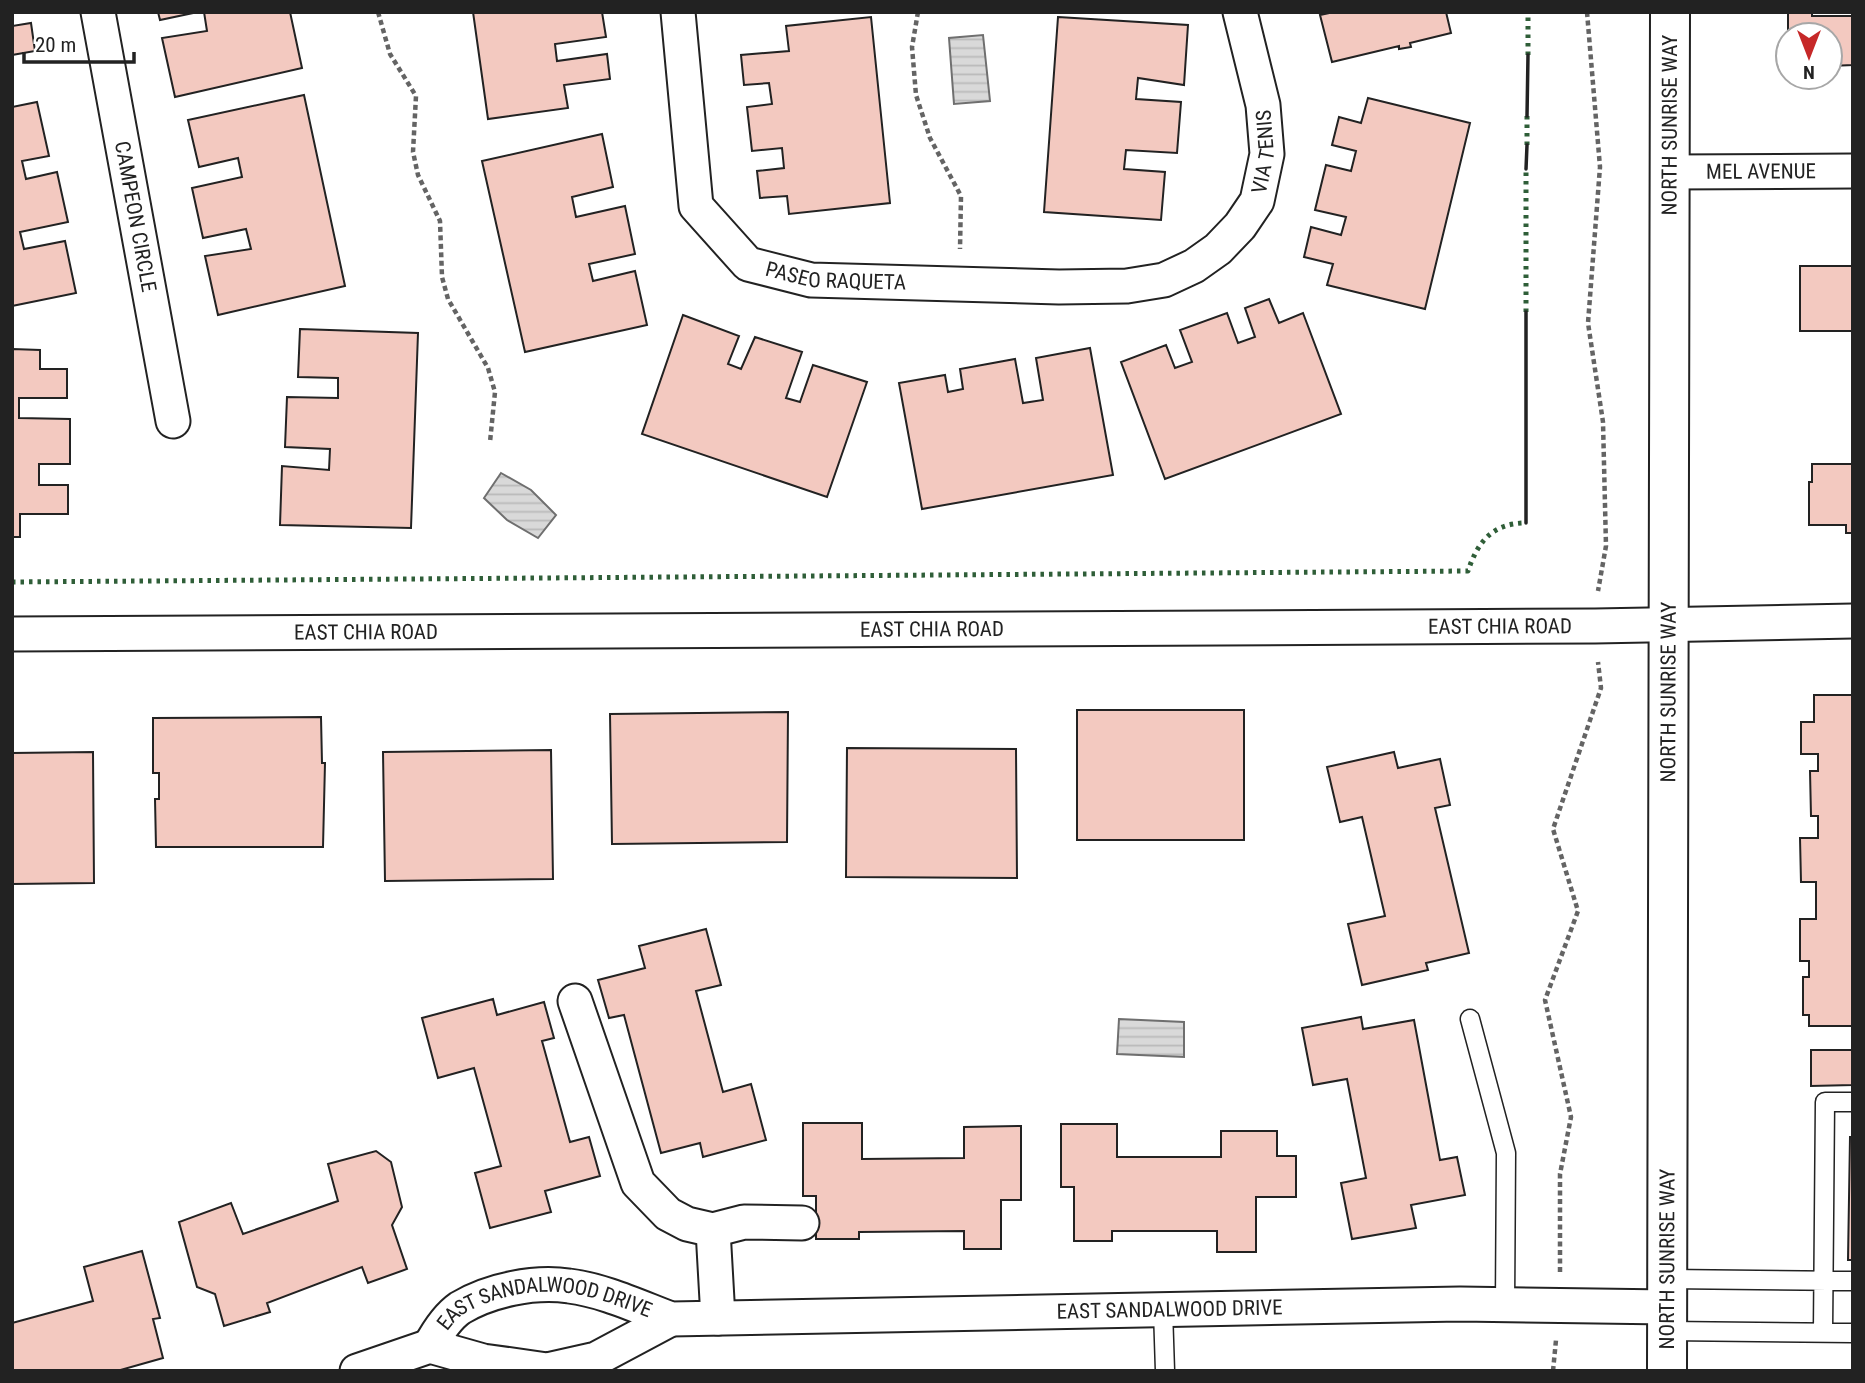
<svg xmlns="http://www.w3.org/2000/svg" width="1865" height="1383" viewBox="0 0 1865 1383" font-family="'Roboto Condensed',sans-serif">
<defs>
<pattern id="water-rules" width="6" height="5" patternUnits="userSpaceOnUse" patternTransform="scale(1.75)"><rect width="6" height="5" fill="#d9d9d9"/><path d="M0 2.5h6" fill="none" stroke="#bababa"/></pattern>
</defs>
<rect width="100%" height="100%" fill="#fff"/>
<path fill="url(#water-rules)" stroke="#6f6f6f" stroke-width="2" d="M 983,35 L 990,101 L 954,104 L 949,38 Z
M 501,473 L 531,490 L 556,515 L 538,538 L 507,520 L 484,498 Z
M 1119,1019 L 1184,1022 L 1184,1057 L 1117,1054 Z"/>
<path fill="#f3c9c0" stroke="#222" stroke-width="2" d="M 158,12 L 198,12 L 160,20 Z
M 204,12 L 290,12 L 302,68 L 175,97 L 162,38 L 207,31 Z
M 473,12 L 602,12 L 606,37 L 555,44 L 557,61 L 607,54 L 610,79 L 564,85 L 568,108 L 488,119 Z
M 1334,12 L 1446,12 L 1451,33 L 1410,43 L 1411,47 L 1399,49 L 1399,46 L 1332,62 L 1320,15 Z
M 1788,12 L 1812,12 L 1812,16 L 1853,16 L 1853,65 L 1830,66 L 1830,35 L 1788,35 Z
M 871,17 L 890,203 L 789,214 L 787,196 L 760,198 L 757,171 L 784,168 L 782,148 L 752,151 L 747,107 L 772,104 L 769,83 L 744,85 L 741,55 L 789,51 L 786,26 Z
M 1058,17 L 1188,25 L 1184,85 L 1138,78 L 1136,99 L 1181,102 L 1177,153 L 1126,150 L 1124,169 L 1165,172 L 1161,220 L 1044,212 Z
M 31,23 L 35,51 L 12,55 L 12,26 Z
M 304,95 L 345,286 L 218,315 L 205,256 L 251,249 L 246,229 L 203,238 L 192,188 L 242,177 L 238,158 L 199,167 L 188,120 Z
M 1368,98 L 1470,123 L 1425,309 L 1327,285 L 1333,264 L 1304,257 L 1311,227 L 1341,235 L 1346,217 L 1315,210 L 1326,165 L 1351,171 L 1356,151 L 1332,145 L 1339,117 L 1361,123 Z
M 37,102 L 49,156 L 22,161 L 26,179 L 57,172 L 68,222 L 20,232 L 24,249 L 65,241 L 76,293 L 12,306 L 12,107 Z
M 602,134 L 613,187 L 572,197 L 576,217 L 625,206 L 635,254 L 589,264 L 593,281 L 635,271 L 647,325 L 525,352 L 482,161 Z
M 1800,266 L 1853,266 L 1853,331 L 1800,331 Z
M 1269,299 L 1279,323 L 1303,313 L 1341,414 L 1165,479 L 1121,362 L 1166,345 L 1175,368 L 1192,362 L 1180,330 L 1227,313 L 1238,343 L 1255,337 L 1245,308 Z
M 683,315 L 739,336 L 728,364 L 741,369 L 755,337 L 802,352 L 786,398 L 800,402 L 813,365 L 867,382 L 827,497 L 642,434 Z
M 300,329 L 418,333 L 411,528 L 280,525 L 282,466 L 329,470 L 330,449 L 285,447 L 287,397 L 338,398 L 338,378 L 298,377 Z
M 1090,348 L 1113,475 L 922,509 L 899,383 L 945,375 L 948,392 L 963,389 L 960,369 L 1015,359 L 1023,403 L 1043,400 L 1036,358 Z
M 12,349 L 40,350 L 40,369 L 67,369 L 67,398 L 19,398 L 19,418 L 70,419 L 70,464 L 39,464 L 39,485 L 68,485 L 68,514 L 20,514 L 20,537 L 12,537 Z
M 1812,464 L 1853,464 L 1853,533 L 1846,533 L 1846,525 L 1809,525 L 1809,482 L 1812,482 Z
M 1814,695 L 1853,695 L 1853,1026 L 1809,1026 L 1809,1015 L 1803,1015 L 1803,977 L 1809,977 L 1809,961 L 1800,961 L 1800,919 L 1816,919 L 1816,882 L 1801,882 L 1800,838 L 1818,838 L 1818,816 L 1811,816 L 1810,771 L 1818,771 L 1818,754 L 1801,754 L 1801,722 L 1814,722 Z
M 1077,710 L 1244,710 L 1244,840 L 1077,840 Z
M 788,712 L 787,842 L 612,844 L 610,714 Z
M 321,717 L 322,763 L 325,763 L 323,847 L 156,847 L 155,799 L 159,799 L 159,773 L 153,773 L 153,718 Z
M 847,748 L 1016,749 L 1017,878 L 846,877 Z
M 551,750 L 553,879 L 385,881 L 383,752 Z
M 93,752 L 94,883 L 12,884 L 12,753 Z
M 1394,752 L 1398,768 L 1440,759 L 1450,805 L 1435,808 L 1469,953 L 1426,963 L 1428,970 L 1362,985 L 1348,924 L 1385,916 L 1362,817 L 1340,822 L 1327,767 Z
M 706,929 L 721,985 L 696,991 L 723,1092 L 751,1084 L 766,1140 L 703,1157 L 700,1143 L 661,1153 L 624,1015 L 609,1018 L 598,980 L 645,968 L 639,946 Z
M 493,999 L 497,1015 L 544,1002 L 554,1038 L 542,1041 L 570,1142 L 589,1137 L 600,1176 L 545,1191 L 551,1212 L 490,1228 L 475,1173 L 501,1166 L 474,1068 L 438,1078 L 422,1018 Z
M 1361,1017 L 1363,1029 L 1414,1020 L 1440,1160 L 1457,1157 L 1465,1195 L 1411,1205 L 1416,1228 L 1352,1239 L 1341,1183 L 1366,1178 L 1347,1079 L 1313,1085 L 1302,1028 Z
M 1811,1050 L 1853,1050 L 1853,1085 L 1811,1086 Z
M 803,1123 L 862,1123 L 862,1159 L 964,1158 L 964,1127 L 1021,1126 L 1021,1200 L 1001,1200 L 1001,1249 L 964,1249 L 964,1231 L 859,1232 L 859,1239 L 816,1239 L 816,1196 L 803,1196 Z
M 1061,1124 L 1117,1124 L 1117,1157 L 1221,1157 L 1221,1131 L 1277,1131 L 1277,1156 L 1296,1156 L 1296,1197 L 1256,1197 L 1256,1252 L 1217,1252 L 1217,1231 L 1112,1231 L 1112,1241 L 1074,1241 L 1074,1187 L 1061,1187 Z
M 1850,1137 L 1853,1137 L 1853,1260 L 1848,1260 Z
M 376,1151 L 391,1162 L 402,1207 L 392,1225 L 407,1269 L 368,1283 L 362,1267 L 267,1303 L 270,1312 L 224,1326 L 215,1294 L 197,1287 L 179,1222 L 231,1203 L 243,1234 L 338,1201 L 328,1164 Z
M 142,1251 L 160,1318 L 153,1319 L 163,1358 L 117,1371 L 12,1371 L 12,1323 L 93,1301 L 84,1267 Z"/>
<g fill="none" stroke-linecap="round" stroke-linejoin="round">
<defs>
<path id="service" d="M 1470,1019 L 1506,1153 L 1505,1305
M 1668,1279 L 1853,1281
M 1163,1310 L 1165,1371
M 1668,1331 L 1853,1333
M 1823,1332 L 1825,1102 L 1853,1102"/>
<g id="minor">
<path id="s1" d="M 98,12 L 173,421"/>
<path id="s2" d="M 678,12 L 696,206 L 748,264 L 811,280 L 1059,287 L 1127,286 L 1164,280 L 1194,266 L 1218,249 L 1240,226 L 1257,201 L 1267,154 L 1263,105 L 1240,12"/>
<path id="s3" d="M 1670,172 L 1853,171"/>
<path id="s4" d="M 12,634 L 1595,626 L 1853,621"/>
<path d="M 575,1001 L 638,1183 L 668,1214 L 687,1224 L 713,1230 L 718,1318"/>
<path d="M 713,1230 L 744,1222 L 802,1223"/>
<path id="s5" d="M 430,1346 C 437,1333 447,1317 460,1308 C 490,1290 534,1281 569,1286 C 603,1290 639,1307 671,1319 L 1460,1304 L 1668,1307"/>
<path d="M 357,1371 L 430,1346 L 483,1361 L 547,1370 L 596,1359 L 671,1319"/>
</g>
<g id="secondary">
<path id="s6" d="M 1667,1371 L 1670,12"/>
</g>
</defs>
<use href="#service" stroke="#222" stroke-width="21"/>
<use href="#minor" stroke="#222" stroke-width="37"/>
<use href="#secondary" stroke="#222" stroke-width="42"/>
<path stroke="#646464" stroke-width="4.5" stroke-dasharray="5 3.5" stroke-linecap="butt" d="M 378,12 L 390,54 L 416,96 L 413,152 L 418,175 L 440,221 L 442,277 L 448,299 L 488,368 L 495,392 L 490,442
M 918,12 L 912,47 L 916,95 L 930,138 L 961,196 L 960,249
M 1587,12 L 1600,167 L 1588,323 L 1603,422 L 1606,546 L 1598,591
M 1560,1272 L 1560,1174 L 1571,1117 L 1545,1000 L 1578,911 L 1553,829 L 1601,688 L 1598,662
M 1553,1371 L 1556,1340"/>
<use href="#service" stroke="#fff" stroke-width="18"/>
<use href="#minor" stroke="#fff" stroke-width="33"/>
<use href="#secondary" stroke="#fff" stroke-width="38"/>
<path stroke="#2f5e38" stroke-width="5" stroke-dasharray="3.5 5" stroke-linecap="butt" d="M 1528,55 L 1528,12
M 1527,116 L 1527,145
M 1526,312 L 1526,169
M 12,582 L 1468,571 C 1478,541 1493,523 1526,523"/>
<path stroke="#222" stroke-width="3.5" d="M 1527,116 L 1528,55
M 1526,169 L 1527,145
M 1526,312 L 1526,523"/>
</g>
<g text-anchor="middle" stroke-width="5" stroke-linejoin="round" paint-order="stroke">
<g font-size="21" fill="#222" stroke="#fff">
<text dy="7" stroke="none"><textPath href="#s6" startOffset="1246">NORTH SUNRISE WAY</textPath></text>
<text dy="7" stroke="none"><textPath href="#s2" startOffset="866">VIA TENIS</textPath></text>
<text dy="7" stroke="none"><textPath href="#s3" startOffset="91">MEL AVENUE</textPath></text>
<text dy="7" stroke="none"><textPath href="#s1" startOffset="208">CAMPEON CIRCLE</textPath></text>
<text dy="7" stroke="none"><textPath href="#s2" startOffset="362">PASEO RAQUETA</textPath></text>
<text dy="7" stroke="none"><textPath href="#s4" startOffset="1488">EAST CHIA ROAD</textPath></text>
<text dy="7" stroke="none"><textPath href="#s4" startOffset="920">EAST CHIA ROAD</textPath></text>
<text dy="7" stroke="none"><textPath href="#s4" startOffset="354">EAST CHIA ROAD</textPath></text>
<text dy="7" stroke="none"><textPath href="#s6" startOffset="679">NORTH SUNRISE WAY</textPath></text>
<text dy="7" stroke="none"><textPath href="#s6" startOffset="112">NORTH SUNRISE WAY</textPath></text>
<text dy="7" stroke="none"><textPath href="#s5" startOffset="768">EAST SANDALWOOD DRIVE</textPath></text>
<text dy="7" stroke="none"><textPath href="#s5" startOffset="135">EAST SANDALWOOD DRIVE</textPath></text>
</g>
</g>
<rect width="1865" height="1383" fill="none" stroke="#222222" stroke-width="28"/>
<g transform="translate(1809 56) rotate(180)"><circle r="33" fill="#ffffff" stroke="#a7a7a7" stroke-width="2"/>
<path d="M0-5L12 26L0 18L-12 26Z" fill="#c62828"/>
<text y="-10" font-size="19" font-weight="bold" text-anchor="middle" fill="#222222">N</text>
</g>
<path d="M24 52v10h110v-10" fill="none" stroke="#222222" stroke-width="3.5"/>
<text x="35" y="52" font-size="21" fill="#222222" stroke="#ffffff" stroke-width="5" paint-order="stroke">20 m</text>
</svg>
